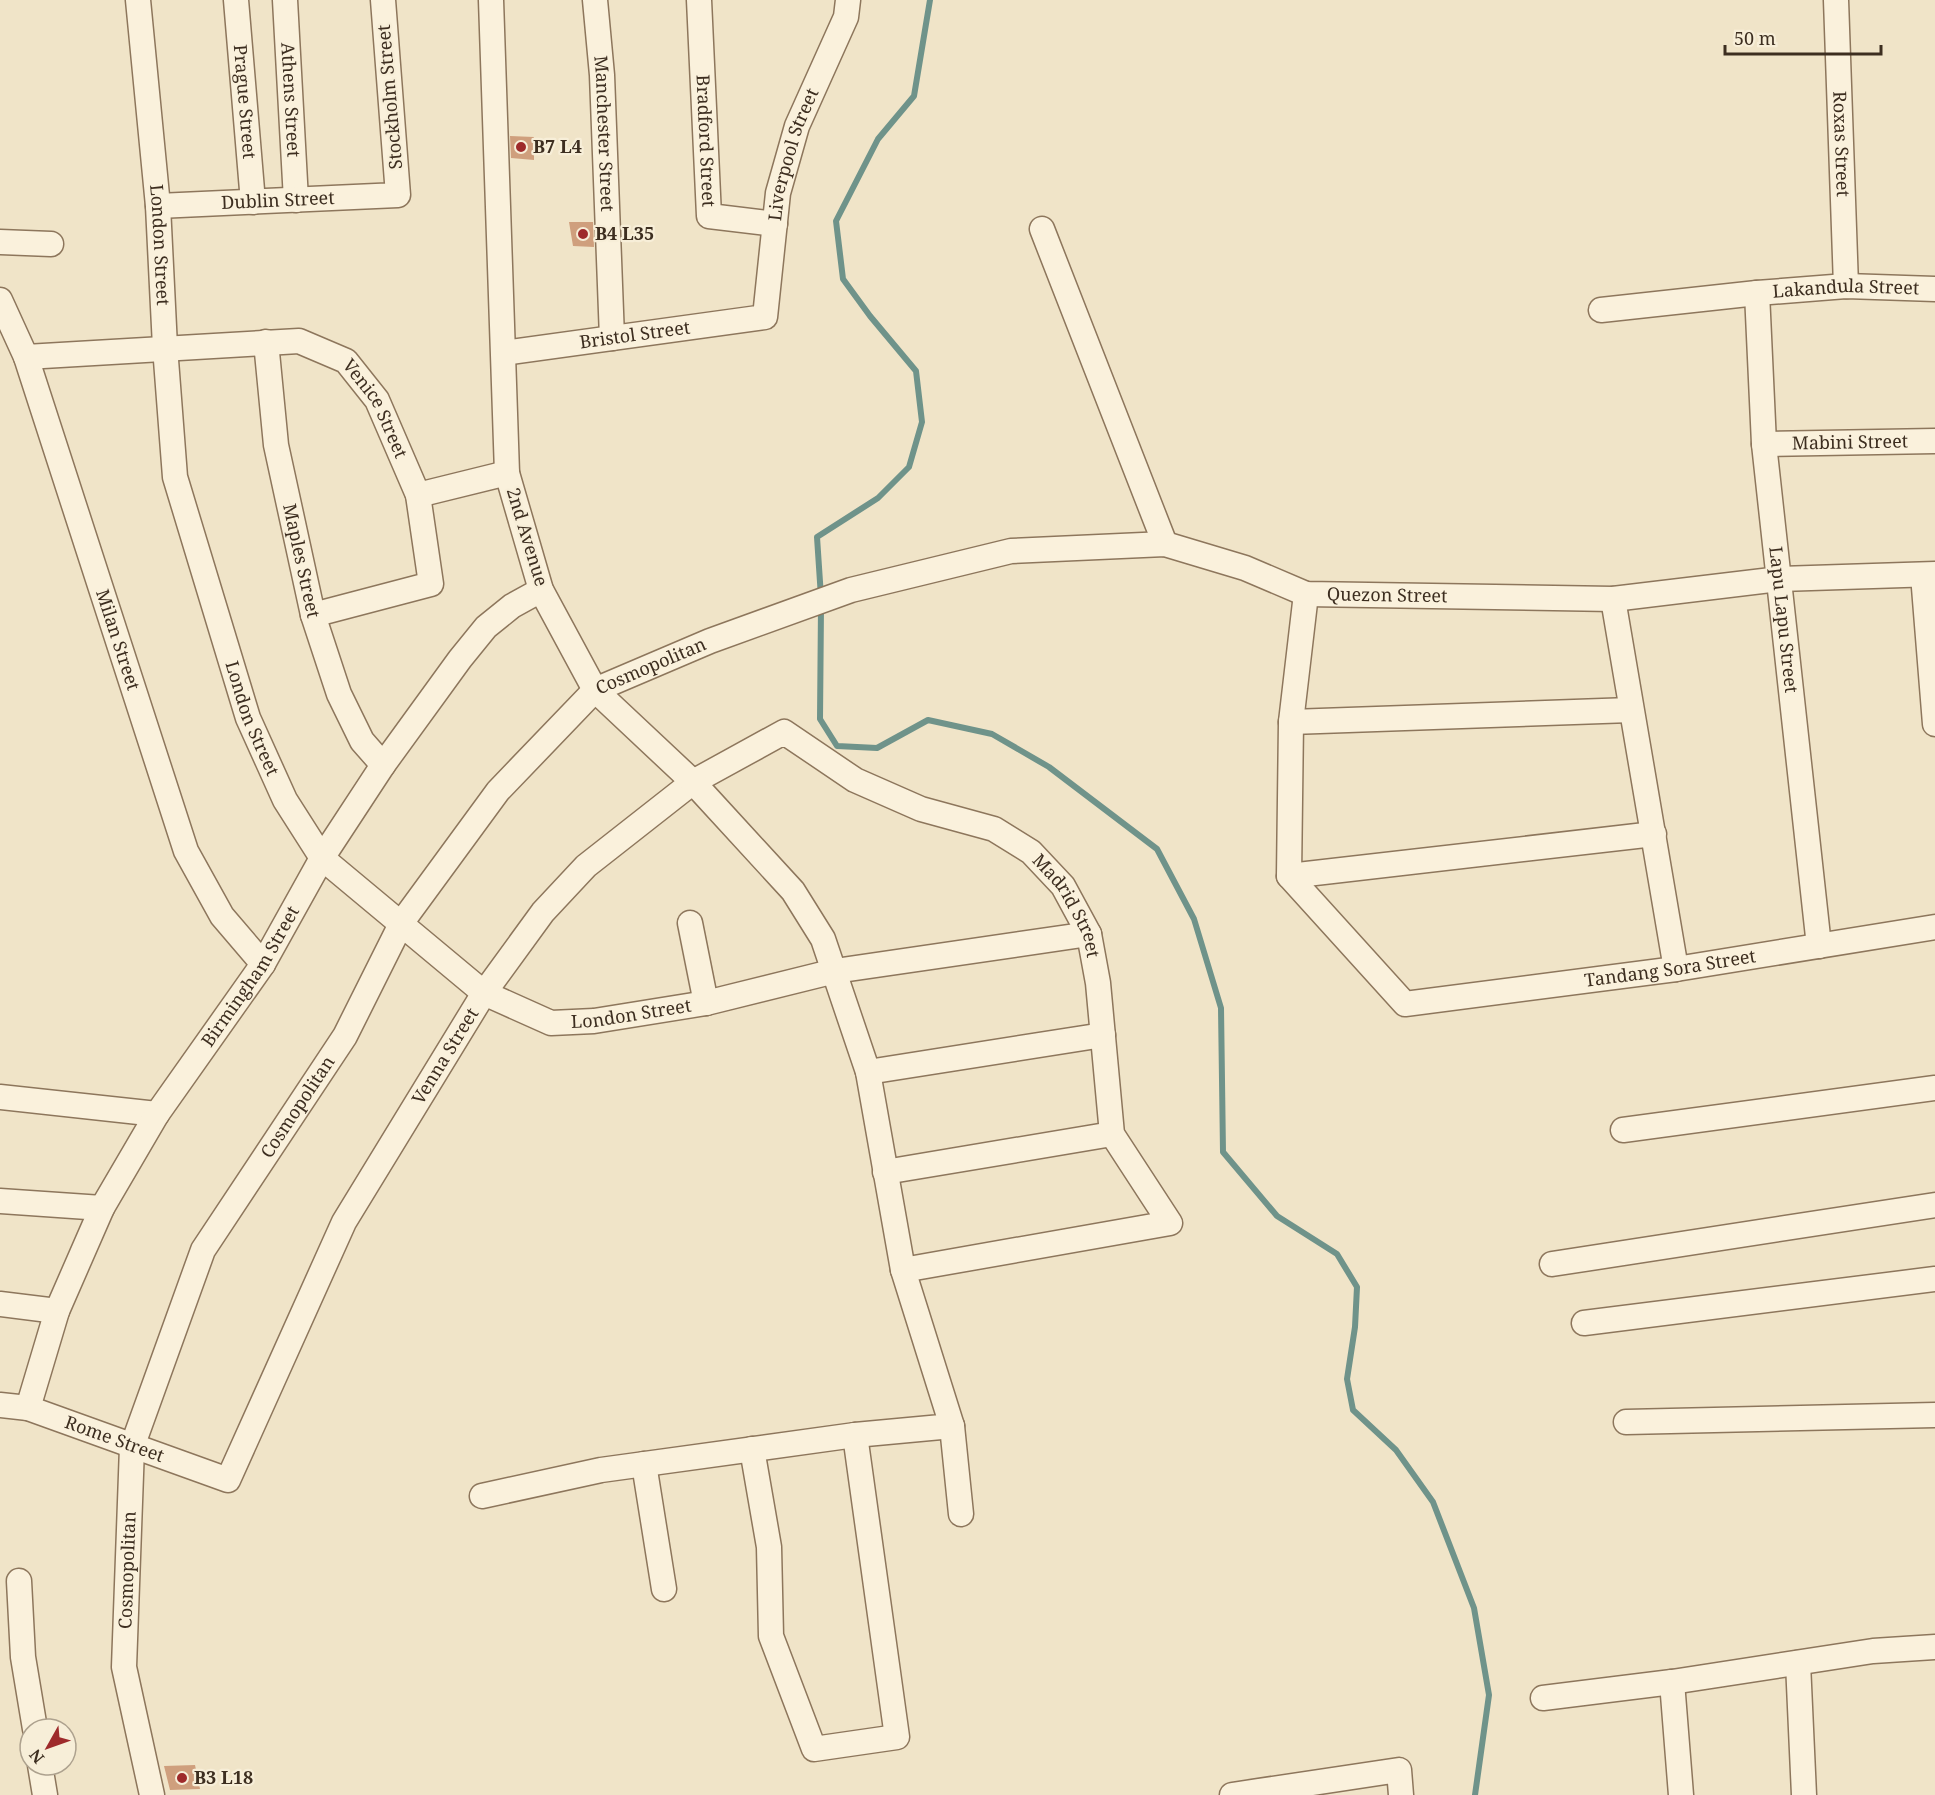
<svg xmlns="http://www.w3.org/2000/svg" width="1935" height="1795" viewBox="0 0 1935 1795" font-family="'Noto Serif',serif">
<rect width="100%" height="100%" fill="#f0e4c8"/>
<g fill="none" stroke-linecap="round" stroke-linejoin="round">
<path stroke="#6f938a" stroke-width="6" d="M 821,597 L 817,537 L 878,498 L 909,467 L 922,422 L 916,371 L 870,316 L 843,279 L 836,221 L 878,139 L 914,96 L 930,0
M 821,607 L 820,719 L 837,746 L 877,748 L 928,720 L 992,734 L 1049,767 L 1157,849 L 1194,919 L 1221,1008 L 1223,1152 L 1277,1216 L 1337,1254 L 1357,1287 L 1355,1327 L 1347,1379 L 1353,1410 L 1396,1450 L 1433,1502 L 1474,1608 L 1489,1695 L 1475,1795"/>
</g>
<path fill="#cf9f7d" d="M 510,136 L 534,137 L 534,160 L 511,158 Z
M 569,222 L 593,222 L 594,247 L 573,246 Z
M 195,1765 L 200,1789 L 170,1790 L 164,1766 Z"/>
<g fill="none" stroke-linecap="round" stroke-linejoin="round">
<defs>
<g id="minor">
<path id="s1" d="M 138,0 L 158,206 L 165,347 L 175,477 L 248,718 L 285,800 L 322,858 L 484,993 L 551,1023 L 594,1021 L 706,1003 L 835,971 L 1089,934"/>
<path id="s2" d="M 236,0 L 253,202"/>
<path id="s3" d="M 285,0 L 296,200"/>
<path id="s4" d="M 595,0 L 602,75 L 612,338"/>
<path id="s5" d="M 699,0 L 709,216 L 775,224"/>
<path id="s6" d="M 1836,0 L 1846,286"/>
<path id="s7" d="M 158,206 L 398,195 L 383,0"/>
<path d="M 1042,229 L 1165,544"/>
<path d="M 0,242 L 51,244"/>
<path id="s8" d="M 1757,293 L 1764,444 L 1819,946"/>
<path id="s9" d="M 0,300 L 26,357 L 186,851 L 222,916 L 263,964"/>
<path id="s10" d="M 1601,310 L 1757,293 L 1846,286 L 1935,289"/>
<path id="s11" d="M 266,342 L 276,445 L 313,615 L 339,694 L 362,741 L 383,765"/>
<path id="s12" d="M 504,353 L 765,317 L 778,193 L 797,126 L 846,17 L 848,0"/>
<path id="s13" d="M 26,357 L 299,341 L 346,361 L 377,400 L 418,495 L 431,584 L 313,615"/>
<path id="s14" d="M 1764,444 L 1935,441"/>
<path d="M 418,495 L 507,473"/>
<path d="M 1923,575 L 1935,724"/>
<path id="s15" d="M 1306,594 L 1291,722 L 1289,876 L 1405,1004 L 1676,969 L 1935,927"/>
<path d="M 1613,599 L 1676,969"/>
<path d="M 1291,722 L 1631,710"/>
<path d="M 1289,876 L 1654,834"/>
<path d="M 690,923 L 706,1003"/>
<path d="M 868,1072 L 1103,1035"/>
<path d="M 0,1097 L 157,1114"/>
<path d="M 1623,1130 L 1935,1088"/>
<path d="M 885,1172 L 1112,1134"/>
<path d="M 0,1201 L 102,1208"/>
<path d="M 1552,1264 L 1935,1205"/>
<path d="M 0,1304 L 57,1311"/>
<path d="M 1584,1323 L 1935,1279"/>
<path id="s16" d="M 0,1405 L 28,1408 L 228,1480 L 344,1222 L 484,993 L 543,912 L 586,866 L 693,782 L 784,732 L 855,780 L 921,809 L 994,829 L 1031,852 L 1063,886 L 1089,934 L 1098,983 L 1112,1134 L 1170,1223 L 903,1270"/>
<path id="s17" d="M 28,1408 L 57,1311 L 102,1208 L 157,1114 L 263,964 L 322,858 L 383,765 L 460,659 L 486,627 L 512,606 L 541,590"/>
<path d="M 1626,1422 L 1935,1415"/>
<path d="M 952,1426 L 961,1514"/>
<path d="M 752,1449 L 769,1547 L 771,1636 L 814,1749 L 897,1737 L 855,1435"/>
<path d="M 644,1464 L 664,1589"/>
<path d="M 482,1496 L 601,1470 L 855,1435 L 952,1426 L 903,1270 L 868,1072 L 823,939 L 793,891 L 693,782 L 595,690 L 541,590 L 507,473 L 491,0"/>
<path d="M 19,1581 L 23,1657 L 35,1729"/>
<path d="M 1798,1663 L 1804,1795"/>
<path d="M 1672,1682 L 1681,1795"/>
<path d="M 1543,1698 L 1672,1682 L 1873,1651 L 1935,1647"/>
<path d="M 40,1765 L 45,1795"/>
<path id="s18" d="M 152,1795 L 124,1667 L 132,1447 L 203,1250 L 345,1036 L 402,922 L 498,791 L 595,690 L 710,641 L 851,590 L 1011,551 L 1165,544 L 1245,568 L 1306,594 L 1613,599 L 1780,579 L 1935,574"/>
<path d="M 1232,1795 L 1399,1770 L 1401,1795"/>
</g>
</defs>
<use href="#minor" stroke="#8d765c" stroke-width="27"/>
<use href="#minor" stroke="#faf1dc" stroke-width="24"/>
</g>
<g fill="#9e2a2b" stroke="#f7eed8" stroke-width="2">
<circle cx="521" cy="147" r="6"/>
<circle cx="583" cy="234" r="6"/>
<circle cx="182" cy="1778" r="6"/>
</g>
<g text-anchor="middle" stroke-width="4.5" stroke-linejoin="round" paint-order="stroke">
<g font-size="18" fill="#3d2e20" stroke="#f7eed8">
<text transform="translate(390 97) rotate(-95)" y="6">Stockholm Street</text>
<text dy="6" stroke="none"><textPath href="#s3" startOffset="100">Athens Street</textPath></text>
<text dy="6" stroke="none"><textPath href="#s2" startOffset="102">Prague Street</textPath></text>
<text dy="6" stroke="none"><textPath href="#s4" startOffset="134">Manchester Street</textPath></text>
<text dy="6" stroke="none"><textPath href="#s5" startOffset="141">Bradford Street</textPath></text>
<text dy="6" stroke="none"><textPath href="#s6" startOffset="144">Roxas Street</textPath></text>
<text dy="6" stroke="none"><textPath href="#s12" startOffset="429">Liverpool Street</textPath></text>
<text dy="6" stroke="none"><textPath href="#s7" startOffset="120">Dublin Street</textPath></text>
<text dy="6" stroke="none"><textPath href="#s1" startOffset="246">London Street</textPath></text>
<text dy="6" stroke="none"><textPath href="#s10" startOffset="246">Lakandula Street</textPath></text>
<text dy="6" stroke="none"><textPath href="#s12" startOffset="132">Bristol Street</textPath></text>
<text dy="6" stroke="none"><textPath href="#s13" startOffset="381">Venice Street</textPath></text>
<text dy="6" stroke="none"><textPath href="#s14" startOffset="86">Mabini Street</textPath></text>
<text transform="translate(527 537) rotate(73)" y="6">2nd Avenue</text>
<text dy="6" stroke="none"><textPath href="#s11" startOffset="222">Maples Street</textPath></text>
<text dy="6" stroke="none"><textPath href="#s18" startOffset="2072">Quezon Street</textPath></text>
<text dy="6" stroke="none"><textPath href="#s8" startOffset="328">Lapu Lapu Street</textPath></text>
<text dy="6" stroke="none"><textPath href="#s9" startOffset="360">Milan Street</textPath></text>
<text dy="6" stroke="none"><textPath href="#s18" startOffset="1308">Cosmopolitan</textPath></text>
<text dy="6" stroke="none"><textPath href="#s1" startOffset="732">London Street</textPath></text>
<text dy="6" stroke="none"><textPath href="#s16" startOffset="1538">Madrid Street</textPath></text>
<text dy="6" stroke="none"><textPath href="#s15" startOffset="723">Tandang Sora Street</textPath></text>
<text dy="6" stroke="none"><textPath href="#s17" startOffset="489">Birmingham Street</textPath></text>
<text dy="6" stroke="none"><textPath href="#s1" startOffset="1254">London Street</textPath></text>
<text dy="6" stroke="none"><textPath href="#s16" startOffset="718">Venna Street</textPath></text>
<text dy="6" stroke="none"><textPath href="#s18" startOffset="732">Cosmopolitan</textPath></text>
<text dy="6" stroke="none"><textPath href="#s16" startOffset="120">Rome Street</textPath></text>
<text dy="6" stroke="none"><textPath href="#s18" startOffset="228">Cosmopolitan</textPath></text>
</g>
<g font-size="18" font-weight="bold" fill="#3d2e20" stroke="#f7eed8" text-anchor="start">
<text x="533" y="153">B7 L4</text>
<text x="595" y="240">B4 L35</text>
<text x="194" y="1784">B3 L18</text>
</g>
</g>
<g transform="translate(48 1747) rotate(230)"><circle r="28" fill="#f7eed8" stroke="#ada18e" stroke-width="1.5"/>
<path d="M0-4.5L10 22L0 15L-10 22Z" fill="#9e2a2b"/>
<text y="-9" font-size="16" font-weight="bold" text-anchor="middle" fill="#3d2e20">N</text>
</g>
<path d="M1725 45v9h156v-9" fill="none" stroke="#3d2e20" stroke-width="3"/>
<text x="1734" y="45" font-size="18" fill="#3d2e20" stroke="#f7eed8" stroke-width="4.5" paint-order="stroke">50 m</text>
</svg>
